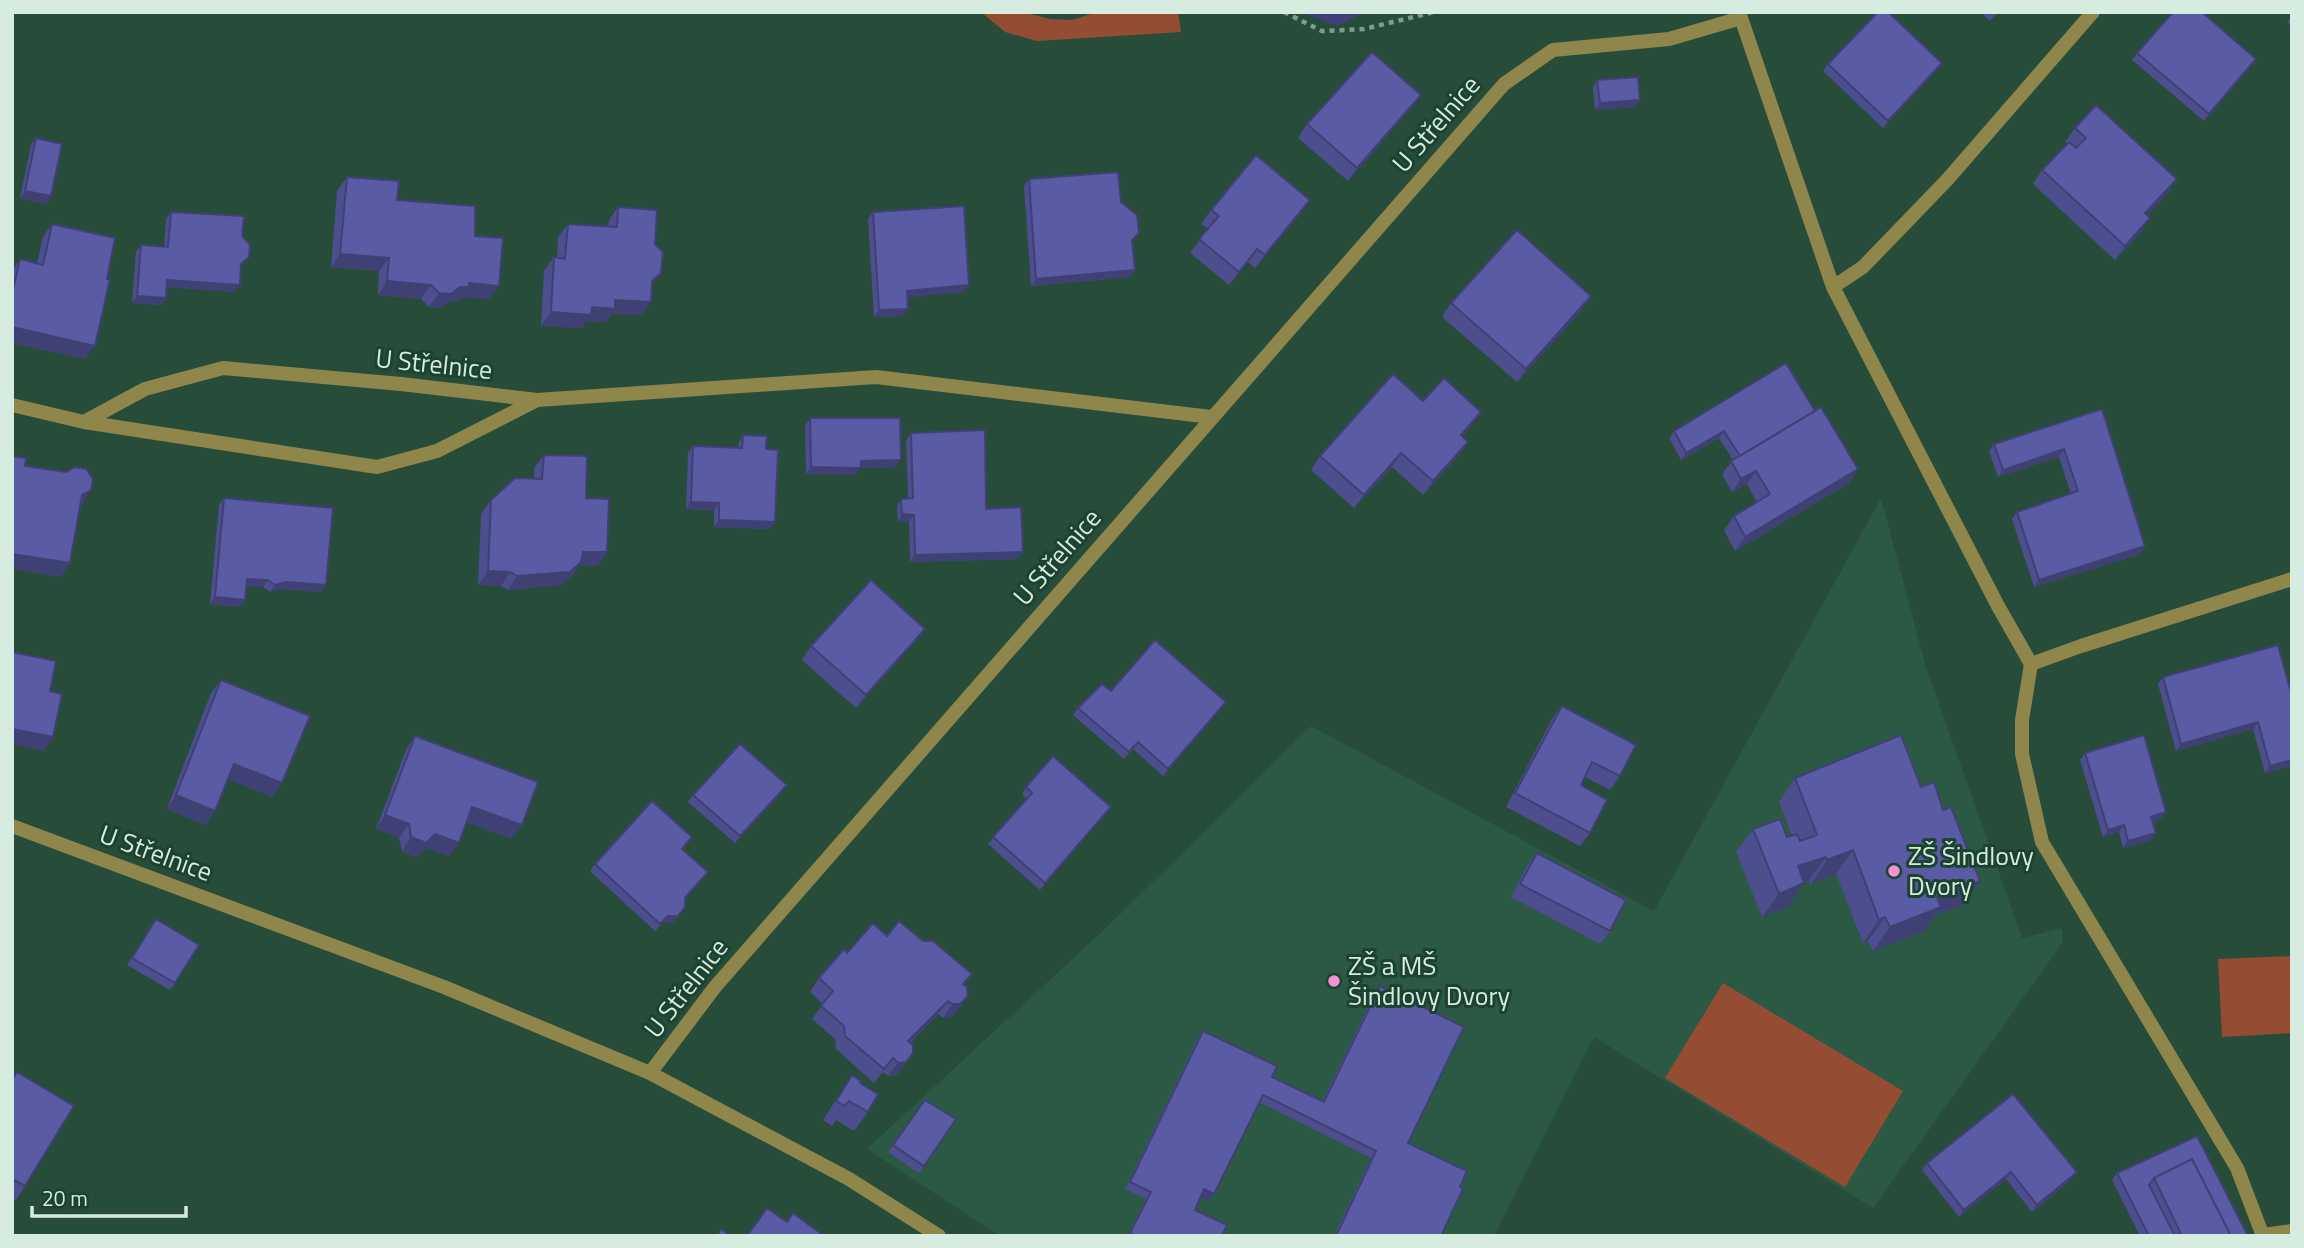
<svg xmlns="http://www.w3.org/2000/svg" width="2304" height="1248" viewBox="0 0 2304 1248" font-family="'Titillium Web',sans-serif">
<rect width="100%" height="100%" fill="#274d3a"/>
<path fill="#2b5943" d="M 1881,498 L 1926,667 L 2022,938 L 2062,928 L 2063,942 L 1873,1208 L 1594,1037 L 1494,1236 L 1000,1236 L 867,1149 L 1108,926 L 1311,726 L 1654,911 Z"/>
<path fill="#944d33" d="M 981,12 L 1022,12 L 1050,19 L 1072,20 L 1097,12 L 1178,12 L 1181,32 L 1037,41 L 1005,32 Z
M 2292,956 L 2292,1033 L 2222,1037 L 2218,959 Z
M 1723,983 L 1903,1091 L 1845,1187 L 1665,1078 Z"/>
<g fill="none" stroke-linecap="round" stroke-linejoin="round">
<path stroke="#7f9d8d" stroke-width="4.5" stroke-dasharray="5 5" stroke-linecap="butt" d="M 1284,12 L 1322,31 L 1364,29 L 1434,12"/>
<path stroke="#8f864c" stroke-width="14" d="M 1739,12 L 1833,287 L 1998,606 L 2031,664 L 2022,720 L 2022,754 L 2042,842 L 2237,1168 L 2263,1236
M 1833,287 L 1863,267 L 1947,180 L 2093,12
M 12,405 L 84,422 L 377,467 L 437,451 L 537,400
M 84,422 L 145,389 L 223,368 L 401,384 L 537,400 L 876,377 L 1211,417
M 2031,664 L 2081,646 L 2292,579
M 12,826 L 444,987 L 650,1073 L 849,1179 L 939,1236
M 650,1073 L 715,987 L 1504,84 L 1553,50 L 1669,39 L 1741,18
M 2263,1235 L 2292,1231"/>
</g>
<path fill="#4d4e8e" d="M 1981,12 L 1998,12 L 1990,21 Z
M 2292,16 L 2292,26 L 2287,22 Z
M 2137,53 L 2251,66 L 2204,121 L 2132,60 Z
M 1828,64 L 1937,70 L 1883,128 L 1823,71 Z
M 1597,80 L 1640,100 L 1635,107 L 1595,110 L 1593,87 Z
M 1411,108 L 1348,181 L 1298,138 L 1307,124 Z
M 2075,128 L 2168,193 L 2147,215 L 2150,218 L 2141,232 L 2115,260 L 2033,184 L 2042,170 L 2067,144 L 2065,142 Z
M 36,138 L 51,196 L 46,204 L 20,198 L 31,145 Z
M 347,177 L 475,236 L 489,299 L 462,297 L 459,301 L 451,301 L 441,308 L 429,307 L 421,299 L 378,295 L 379,271 L 331,267 L 337,191 Z
M 1029,179 L 1133,242 L 1130,277 L 1031,286 L 1024,186 Z
M 618,207 L 652,286 L 642,315 L 612,314 L 605,322 L 586,321 L 582,328 L 541,326 L 544,271 L 554,257 L 557,258 L 558,237 L 568,224 L 608,227 L 609,220 Z
M 1211,210 L 1301,213 L 1255,268 L 1248,262 L 1229,285 L 1190,253 L 1208,229 L 1201,224 Z
M 171,212 L 242,236 L 249,257 L 240,267 L 235,292 L 166,287 L 166,298 L 161,305 L 132,303 L 136,252 L 141,245 L 164,247 L 166,219 Z
M 873,212 L 964,292 L 907,297 L 903,316 L 874,317 L 868,219 Z
M 52,224 L 107,279 L 85,359 L 12,343 L 12,271 L 20,259 L 37,263 L 43,237 Z
M 1451,303 L 1582,310 L 1517,382 L 1442,317 Z
M 1423,401 L 1472,425 L 1462,436 L 1468,442 L 1458,456 L 1423,495 L 1392,467 L 1354,508 L 1311,470 L 1320,456 Z
M 2102,409 L 2141,554 L 2034,587 L 2012,519 L 2017,512 L 2071,494 L 2059,457 L 1998,477 L 1989,451 L 1994,444 Z
M 1815,411 L 1858,469 L 1849,483 L 1735,551 L 1724,530 L 1734,516 L 1757,502 L 1747,484 L 1732,492 L 1722,474 L 1733,460 L 1719,438 L 1681,460 L 1669,438 L 1674,431 Z
M 810,418 L 896,467 L 860,468 L 855,475 L 806,474 L 805,426 Z
M 911,433 L 986,509 L 1018,559 L 910,562 L 909,522 L 898,522 L 897,506 L 901,499 L 908,499 L 906,440 Z
M 743,435 L 766,449 L 775,522 L 770,529 L 714,527 L 714,510 L 686,509 L 688,453 L 693,446 L 738,448 L 739,442 Z
M 544,455 L 586,498 L 607,552 L 597,566 L 579,565 L 572,576 L 561,585 L 508,590 L 501,586 L 478,585 L 481,514 L 491,500 L 534,478 L 534,468 Z
M 224,498 L 321,592 L 281,589 L 270,592 L 263,587 L 246,586 L 245,600 L 240,607 L 210,604 L 219,505 Z
M 915,642 L 856,708 L 802,660 L 811,646 Z
M 2163,677 L 2292,696 L 2292,766 L 2265,773 L 2253,729 L 2176,751 L 2158,684 Z
M 221,680 L 273,797 L 228,779 L 205,825 L 167,809 L 211,693 Z
M 1562,706 L 1620,776 L 1610,790 L 1585,777 L 1581,785 L 1590,833 L 1580,846 L 1506,807 L 1552,719 Z
M 1078,708 L 1221,709 L 1163,776 L 1133,749 L 1124,759 L 1073,715 Z
M 415,736 L 512,839 L 467,822 L 459,843 L 449,856 L 426,848 L 416,857 L 402,851 L 399,838 L 376,829 L 406,750 Z
M 2085,753 L 2161,819 L 2152,822 L 2151,840 L 2123,848 L 2119,832 L 2103,837 L 2080,760 Z
M 1795,778 L 1921,787 L 1943,810 L 1980,881 L 1963,905 L 1935,915 L 1924,931 L 1873,951 L 1868,941 L 1863,943 L 1836,874 L 1811,884 L 1809,880 L 1804,882 L 1788,907 L 1762,917 L 1736,852 L 1753,829 L 1787,837 L 1792,836 L 1779,802 Z
M 1026,787 L 1111,807 L 1040,890 L 988,844 L 1027,799 L 1022,794 Z
M 782,792 L 735,843 L 688,802 L 693,795 Z
M 692,837 L 682,849 L 708,872 L 685,899 L 673,923 L 663,923 L 655,931 L 590,871 L 595,864 Z
M 1537,853 L 1610,931 L 1600,944 L 1511,897 L 1527,866 Z
M 151,926 L 175,983 L 170,990 L 127,965 Z
M 887,936 L 923,941 L 972,974 L 964,985 L 968,996 L 958,1009 L 950,1018 L 943,1018 L 938,1014 L 910,1043 L 913,1053 L 897,1075 L 888,1076 L 883,1072 L 874,1083 L 836,1049 L 835,1039 L 812,1019 L 823,1004 L 810,992 L 819,978 L 847,953 Z
M 1380,986 L 1408,1143 L 1460,1187 L 1441,1236 L 1334,1236 L 1371,1158 L 1259,1102 L 1214,1194 L 1209,1201 L 1200,1197 L 1195,1210 L 1222,1236 L 1128,1236 L 1146,1199 L 1125,1189 L 1198,1038 L 1203,1031 L 1272,1077 L 1322,1102 L 1375,993 Z
M 17,1072 L 25,1186 L 16,1200 L 12,1198 L 12,1079 Z
M 852,1075 L 860,1083 L 868,1112 L 854,1131 L 836,1120 L 832,1126 L 823,1120 Z
M 925,1100 L 956,1119 L 919,1173 L 888,1152 Z
M 2197,1136 L 2248,1236 L 2140,1236 L 2112,1180 L 2117,1173 Z
M 1927,1163 L 2072,1179 L 2032,1212 L 2006,1179 L 1959,1217 L 1922,1170 Z"/>
<path fill="#3f4074" d="M 1300,12 L 1367,12 L 1337,26 Z
M 2256,59 L 2251,66 L 2204,121 L 2209,114 Z
M 1942,63 L 1937,70 L 1883,128 L 1888,121 Z
M 1421,95 L 1411,108 L 1348,181 L 1357,168 Z
M 1640,100 L 1635,107 L 1595,110 L 1600,103 Z
M 2177,179 L 2168,193 L 2136,227 L 2145,213 Z
M 25,191 L 51,196 L 46,204 L 20,198 Z
M 1310,200 L 1301,213 L 1255,268 L 1265,255 Z
M 2150,218 L 2141,232 L 2115,260 L 2125,246 Z
M 1257,249 L 1248,262 L 1229,285 L 1239,272 Z
M 340,254 L 389,258 L 379,271 L 331,267 Z
M 1135,270 L 1130,277 L 1031,286 L 1036,279 Z
M 167,280 L 240,285 L 235,292 L 162,287 Z
M 387,281 L 431,285 L 421,299 L 378,295 Z
M 469,283 L 499,286 L 489,299 L 462,297 L 459,301 L 451,301 L 441,308 L 429,307 L 439,293 L 460,287 Z
M 969,285 L 964,292 L 902,298 L 907,291 Z
M 137,296 L 166,298 L 161,305 L 132,303 Z
M 1591,296 L 1582,310 L 1517,382 L 1526,369 Z
M 615,300 L 651,302 L 642,315 L 612,314 L 605,322 L 586,321 L 582,328 L 541,326 L 551,312 L 592,307 Z
M 908,309 L 903,316 L 874,317 L 879,310 Z
M 12,327 L 95,346 L 85,359 L 12,343 Z
M 1481,412 L 1472,425 L 1451,449 L 1461,435 Z
M 1724,431 L 1719,438 L 1681,460 L 1686,453 Z
M 1468,442 L 1458,456 L 1423,495 L 1433,481 Z
M 2064,449 L 2059,457 L 1998,477 L 2003,470 Z
M 1401,453 L 1392,467 L 1354,508 L 1364,495 Z
M 901,460 L 896,467 L 860,468 L 855,475 L 806,474 L 811,467 L 861,461 Z
M 1858,469 L 1849,483 L 1735,551 L 1745,537 Z
M 1756,471 L 1747,484 L 1732,492 L 1741,479 Z
M 91,490 L 82,504 L 73,509 L 82,495 Z
M 691,502 L 719,503 L 714,510 L 686,509 Z
M 902,514 L 914,515 L 909,522 L 898,522 Z
M 719,520 L 775,522 L 770,529 L 714,527 Z
M 2145,546 L 2141,554 L 2034,587 L 2039,580 Z
M 583,552 L 607,552 L 597,566 L 579,565 L 572,576 L 561,585 L 508,590 L 517,576 Z
M 1023,552 L 1018,559 L 910,562 L 915,555 Z
M 12,554 L 70,563 L 61,577 L 12,569 Z
M 488,571 L 510,572 L 501,586 L 478,585 Z
M 247,579 L 268,580 L 263,587 L 242,586 Z
M 286,582 L 326,585 L 321,592 L 281,589 L 270,592 L 275,585 Z
M 215,597 L 245,600 L 240,607 L 210,604 Z
M 925,629 L 915,642 L 856,708 L 866,695 Z
M 1226,702 L 1221,709 L 1163,776 L 1168,769 Z
M 2258,722 L 2253,729 L 2176,751 L 2181,744 Z
M 12,729 L 53,737 L 43,751 L 12,744 Z
M 2292,760 L 2292,766 L 2265,773 L 2270,766 Z
M 234,764 L 282,783 L 273,797 L 225,778 Z
M 787,785 L 782,792 L 735,843 L 740,836 Z
M 176,795 L 215,811 L 205,825 L 167,809 Z
M 472,807 L 522,825 L 512,839 L 463,821 Z
M 1111,807 L 1106,814 L 1040,890 L 1045,883 Z
M 2166,812 L 2161,819 L 2146,824 L 2151,817 Z
M 385,815 L 409,824 L 399,838 L 376,829 Z
M 2124,825 L 2119,832 L 2103,837 L 2108,830 Z
M 2156,833 L 2151,840 L 2123,848 L 2128,841 Z
M 435,834 L 459,843 L 449,856 L 426,848 L 416,857 L 402,851 L 411,837 Z
M 1853,850 L 1836,874 L 1811,884 L 1827,860 Z
M 1826,857 L 1809,880 L 1782,890 L 1798,866 Z
M 1980,881 L 1963,905 L 1935,915 L 1924,931 L 1873,951 L 1890,927 L 1937,897 Z
M 1804,883 L 1788,907 L 1762,917 L 1779,894 Z
M 685,907 L 673,923 L 663,923 L 655,931 L 668,916 Z
M 1885,917 L 1868,941 L 1863,943 L 1879,920 Z
M 968,996 L 958,1009 L 950,1018 L 943,1018 L 952,1004 Z
M 948,1001 L 938,1014 L 898,1054 L 908,1041 Z
M 913,1053 L 897,1075 L 888,1076 L 898,1063 Z
M 893,1058 L 883,1072 L 874,1083 L 884,1069 Z
M 2011,1172 L 2006,1179 L 1959,1217 L 1964,1210 Z
M 2077,1172 L 2072,1179 L 2032,1212 L 2037,1205 Z
M 1204,1189 L 1214,1194 L 1209,1201 L 1199,1196 Z"/>
<path fill="#5a5ba5" stroke="#3f4074" stroke-width="2" d="M 1878,12 L 1888,12 L 1942,63 L 1888,121 L 1828,64 Z
M 2173,12 L 2202,12 L 2256,59 L 2209,114 L 2137,53 Z
M 1372,52 L 1421,95 L 1357,168 L 1307,124 Z
M 1638,77 L 1640,100 L 1600,103 L 1597,80 Z
M 2096,105 L 2177,179 L 2145,213 L 2150,218 L 2125,246 L 2042,170 L 2069,142 L 2076,148 L 2086,138 L 2075,128 Z
M 36,138 L 62,144 L 51,196 L 25,191 Z
M 1256,155 L 1310,200 L 1265,255 L 1257,249 L 1239,272 L 1199,239 L 1219,216 L 1211,210 Z
M 1118,172 L 1121,202 L 1137,215 L 1139,233 L 1132,240 L 1135,270 L 1036,279 L 1029,179 Z
M 347,177 L 399,181 L 397,200 L 475,206 L 475,236 L 503,238 L 499,286 L 469,283 L 469,287 L 460,287 L 451,294 L 439,293 L 431,285 L 387,281 L 389,258 L 340,254 Z
M 964,206 L 969,285 L 907,291 L 908,309 L 879,310 L 873,212 Z
M 618,207 L 657,210 L 655,244 L 663,252 L 661,273 L 652,281 L 651,302 L 615,300 L 615,309 L 592,307 L 591,315 L 551,312 L 554,257 L 565,259 L 568,224 L 617,227 Z
M 171,212 L 244,216 L 242,236 L 250,245 L 249,257 L 241,264 L 240,285 L 167,280 L 166,298 L 137,296 L 141,245 L 168,247 Z
M 52,224 L 115,238 L 107,279 L 110,279 L 95,346 L 12,327 L 12,294 L 20,259 L 43,265 Z
M 1517,230 L 1591,296 L 1526,369 L 1451,303 Z
M 1786,363 L 1815,411 L 1740,456 L 1724,431 L 1686,453 L 1674,431 Z
M 1393,374 L 1423,401 L 1444,378 L 1481,412 L 1461,435 L 1468,442 L 1433,481 L 1401,453 L 1364,495 L 1320,456 Z
M 1821,407 L 1858,469 L 1745,537 L 1734,516 L 1770,494 L 1756,471 L 1741,479 L 1731,461 Z
M 2102,409 L 2145,546 L 2039,580 L 2017,512 L 2078,491 L 2064,449 L 2003,470 L 1994,444 Z
M 810,418 L 900,418 L 901,460 L 861,461 L 860,468 L 811,467 Z
M 985,430 L 986,509 L 1021,507 L 1023,552 L 915,555 L 914,515 L 902,514 L 901,499 L 913,498 L 911,433 Z
M 743,435 L 767,436 L 766,449 L 778,450 L 775,522 L 719,520 L 719,503 L 691,502 L 693,446 L 742,448 Z
M 544,455 L 587,456 L 586,498 L 609,499 L 607,552 L 583,552 L 581,562 L 570,572 L 517,576 L 510,572 L 488,571 L 491,500 L 515,478 L 542,479 Z
M 12,456 L 26,458 L 25,466 L 66,472 L 75,467 L 86,469 L 93,479 L 91,490 L 82,495 L 70,563 L 12,554 Z
M 224,498 L 333,508 L 326,585 L 286,582 L 275,585 L 268,580 L 247,579 L 245,600 L 215,597 Z
M 871,580 L 925,629 L 866,695 L 811,646 Z
M 1155,640 L 1226,702 L 1168,769 L 1138,742 L 1129,752 L 1078,708 L 1102,684 L 1111,691 Z
M 2278,645 L 2292,696 L 2292,760 L 2270,766 L 2258,722 L 2181,744 L 2163,677 Z
M 12,652 L 56,661 L 50,691 L 62,694 L 53,737 L 12,729 Z
M 221,680 L 310,716 L 282,783 L 234,764 L 215,811 L 176,795 Z
M 1562,706 L 1636,745 L 1620,776 L 1592,762 L 1581,785 L 1607,800 L 1590,833 L 1515,793 Z
M 1901,735 L 1921,787 L 1934,782 L 1943,810 L 1951,807 L 1980,881 L 1937,897 L 1941,907 L 1890,927 L 1885,917 L 1879,920 L 1853,850 L 1827,860 L 1826,857 L 1798,866 L 1804,883 L 1779,894 L 1753,829 L 1780,819 L 1787,837 L 1797,834 L 1800,841 L 1817,835 L 1795,778 Z
M 2144,735 L 2166,812 L 2151,817 L 2156,833 L 2128,841 L 2124,825 L 2108,830 L 2085,753 Z
M 415,736 L 538,782 L 522,825 L 472,807 L 459,843 L 435,834 L 426,843 L 411,837 L 409,824 L 385,815 Z
M 740,744 L 787,785 L 740,836 L 693,795 Z
M 1053,756 L 1111,807 L 1045,883 L 993,837 L 1032,793 L 1026,787 Z
M 652,801 L 692,837 L 682,849 L 708,872 L 685,898 L 685,907 L 678,916 L 668,916 L 660,924 L 595,864 Z
M 1537,853 L 1626,900 L 1610,931 L 1520,884 Z
M 156,919 L 199,945 L 175,983 L 132,958 Z
M 899,921 L 923,941 L 933,941 L 972,974 L 963,984 L 967,987 L 968,996 L 960,1004 L 952,1004 L 948,1001 L 908,1041 L 913,1045 L 913,1053 L 906,1062 L 898,1063 L 893,1058 L 884,1069 L 845,1036 L 844,1026 L 821,1006 L 833,991 L 819,978 L 844,949 L 847,953 L 873,923 L 887,936 Z
M 1380,986 L 1464,1027 L 1408,1143 L 1467,1171 L 1460,1187 L 1463,1189 L 1441,1236 L 1336,1236 L 1376,1151 L 1263,1095 L 1214,1194 L 1204,1189 L 1195,1210 L 1227,1225 L 1222,1236 L 1137,1236 L 1130,1233 L 1151,1192 L 1130,1182 L 1203,1031 L 1277,1066 L 1272,1077 L 1324,1102 Z
M 17,1072 L 74,1106 L 25,1186 L 12,1179 L 12,1080 Z
M 852,1075 L 861,1081 L 860,1083 L 878,1094 L 868,1112 L 849,1101 L 845,1106 L 836,1101 Z
M 2013,1094 L 2077,1172 L 2037,1205 L 2011,1172 L 1964,1210 L 1927,1163 Z
M 925,1100 L 956,1119 L 924,1166 L 893,1145 Z
M 2197,1136 L 2248,1236 L 2231,1236 L 2192,1159 L 2154,1178 L 2149,1185 L 2175,1236 L 2149,1236 L 2117,1173 Z
M 2192,1159 L 2231,1236 L 2182,1236 L 2154,1178 Z
M 767,1208 L 787,1222 L 793,1213 L 824,1236 L 747,1236 Z
M 721,1229 L 730,1236 L 717,1236 Z"/>
<g fill="#f491d3" stroke="#1c4230" stroke-width="2.5">
<circle cx="1894" cy="871" r="7"/>
<circle cx="1334" cy="981" r="7"/>
</g>
<g text-anchor="middle" stroke-width="6" stroke-linejoin="round" paint-order="stroke">
<g font-size="26" fill="#d7ece0" stroke="#1c4230">
<text transform="translate(1436 124) rotate(-49)" y="9">U Střelnice</text>
<text transform="translate(434 364) rotate(6)" y="9">U Střelnice</text>
<text transform="translate(1057 557) rotate(-49)" y="9">U Střelnice</text>
<text transform="translate(156 853) rotate(20)" y="9">U Střelnice</text>
<text transform="translate(686 988) rotate(-52)" y="9">U Střelnice</text>
</g>
<g font-size="26" fill="#d7ece0" stroke="#1c4230" text-anchor="start">
<text x="1908" y="865">ZŠ Šindlovy<tspan x="1908" dy="30">Dvory</tspan></text>
<text x="1348" y="975">ZŠ a MŠ<tspan x="1348" dy="30">Šindlovy Dvory</tspan></text>
</g>
</g>
<rect width="2304" height="1248" fill="none" stroke="#d7ece0" stroke-width="28"/>
<path d="M32 1206v10h154v-10" fill="none" stroke="#d7ece0" stroke-width="3.5"/>
<text x="42" y="1206" font-size="21" fill="#d7ece0" stroke="#1c4230" stroke-width="5" paint-order="stroke">20 m</text>
</svg>
